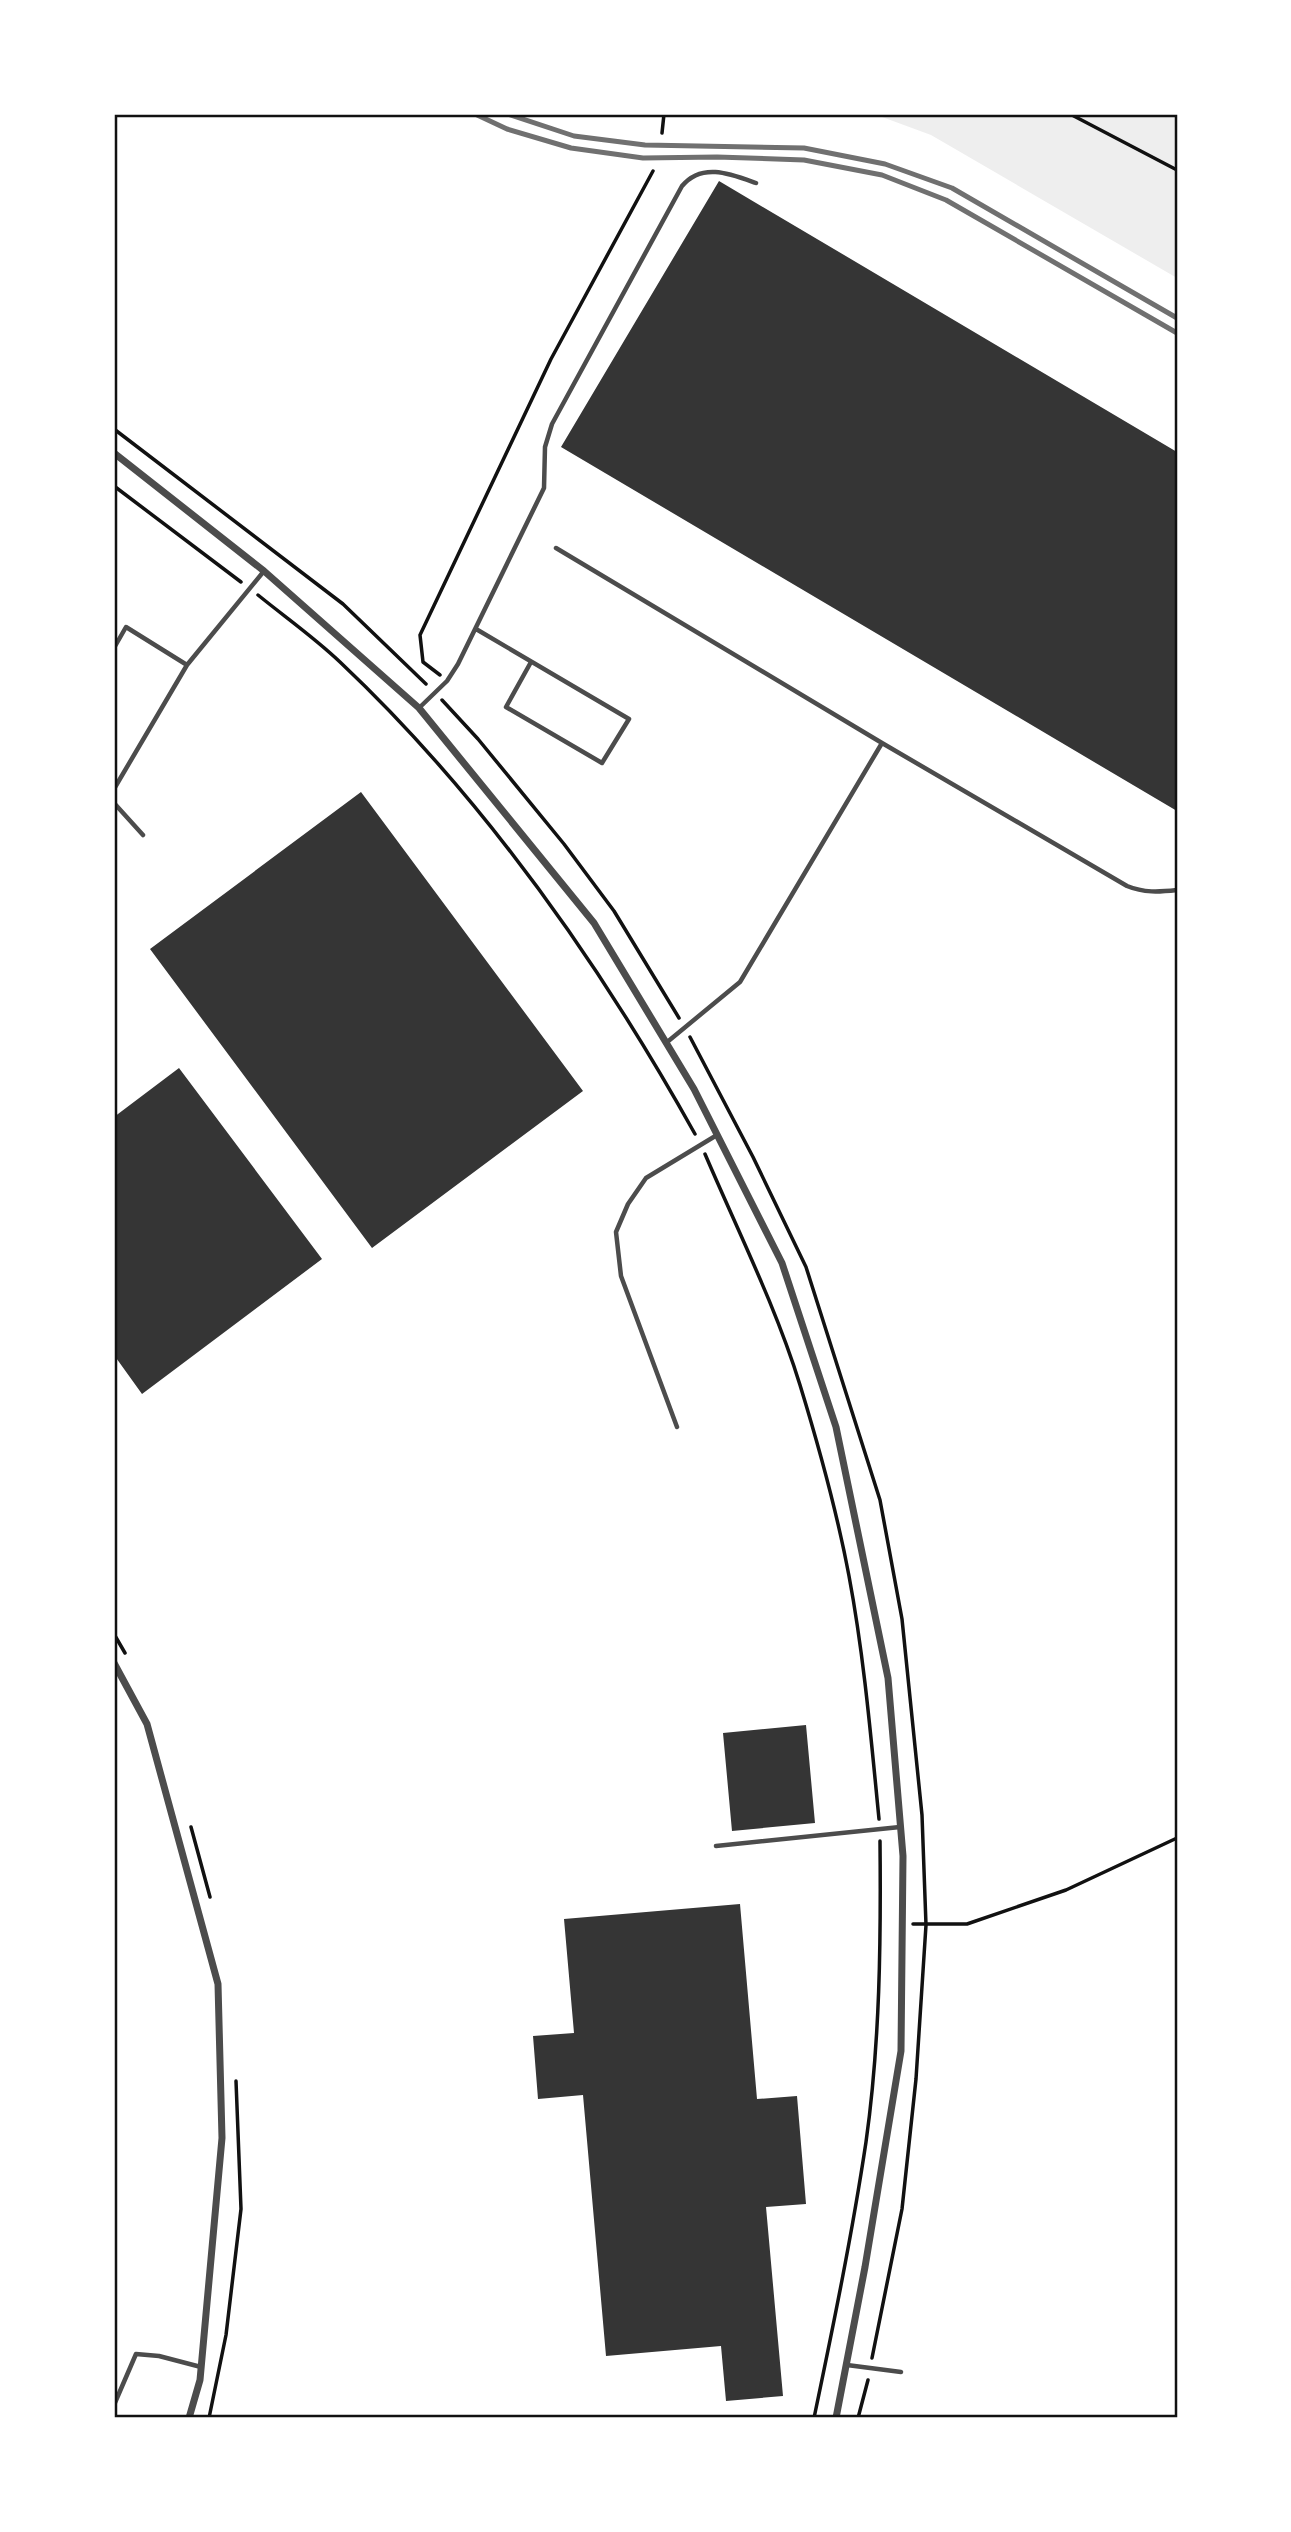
<svg xmlns="http://www.w3.org/2000/svg" width="1291" height="2532" viewBox="0 0 1291 2532" font-family="'PT Sans',sans-serif">
<rect width="100%" height="100%" fill="#fff"/>
<path fill="#eee" d="M 874,114 L 1177,114 L 1177,278 L 931,135 Z"/>
<path fill="#353535" d="M 719,181 L 1177,452 L 1177,811 L 561,447 Z
M 361,792 L 583,1091 L 372,1248 L 150,949 Z
M 179,1068 L 322,1259 L 142,1394 L 114,1355 L 114,1117 Z
M 806,1725 L 815,1823 L 732,1831 L 723,1733 Z
M 740,1904 L 757,2099 L 797,2096 L 806,2204 L 766,2207 L 783,2396 L 726,2401 L 721,2346 L 606,2356 L 583,2095 L 538,2099 L 533,2036 L 574,2033 L 564,1919 Z"/>
<g fill="none" stroke-linecap="round" stroke-linejoin="round">
<path stroke="#111" stroke-width="3.5" d="M 1070,114 L 1177,170
M 662,133 L 664,114
M 114,429 L 343,604 L 426,684
M 114,486 L 241,582
M 258,595 C 285,617 315,638 340,662 C 484,798 599,962 695,1134
M 440,675 L 423,662 L 420,635 L 551,359 L 653,171
M 442,700 L 478,739 L 564,844 L 614,911 L 679,1018
M 690,1037 L 753,1157 L 806,1267 L 880,1500 L 902,1619 L 922,1815 L 926,1925 L 916,2079 L 902,2209 L 872,2358
M 705,1154 C 737,1229 776,1307 800,1385 C 819,1447 837,1512 849,1576 C 864,1656 871,1738 879,1819
M 114,1634 L 125,1653
M 191,1827 L 210,1897
M 913,1924 L 967,1924 L 1066,1890 L 1177,1838
M 209,2418 L 226,2335 L 241,2209 L 236,2081
M 814,2418 C 833,2327 852,2235 866,2142 C 880,2043 881,1941 880,1841
M 858,2418 L 868,2380"/>
<path stroke="#4c4c4c" stroke-width="4.5" d="M 556,548 L 882,743 L 740,982 L 666,1043
M 476,629 L 629,719 L 602,763 L 506,707 L 531,662
M 114,648 L 126,627 L 187,665
M 419,708 L 447,681 L 458,664 L 544,488 L 545,447 L 552,424 L 682,186 C 702,162 731,174 756,183
M 882,743 L 1127,886 C 1144,893 1159,892 1177,890
M 114,789 L 187,665 L 264,571
M 114,803 L 143,835
M 677,1427 L 621,1276 L 616,1232 L 628,1204 L 646,1178 L 717,1135
M 716,1846 L 900,1827
M 847,2365 L 901,2372
M 114,2405 L 136,2354 L 159,2356 L 201,2367"/>
<path stroke="#4c4c4c" stroke-width="7" d="M 114,453 L 264,571 L 419,708 L 594,923 L 694,1089 L 782,1263 L 836,1427 L 888,1678 L 903,1856 L 901,2051 L 865,2267 L 836,2418
M 114,1663 L 147,1724 L 218,1984 L 222,2138 L 200,2380 L 189,2418"/>
<path stroke="#707070" stroke-width="5" d="M 475,114 L 507,129 L 571,148 L 643,158 L 717,157 L 804,160 L 882,175 L 946,200 L 1177,333
M 508,114 L 574,136 L 645,145 L 804,148 L 885,164 L 952,188 L 1177,318"/>
</g>
<rect width="1291" height="2532" fill="none" stroke="#ffffff" stroke-width="231"/>
<rect x="116" y="116" width="1060" height="2300" fill="none" stroke="#111" stroke-width="2.5"/>
</svg>
